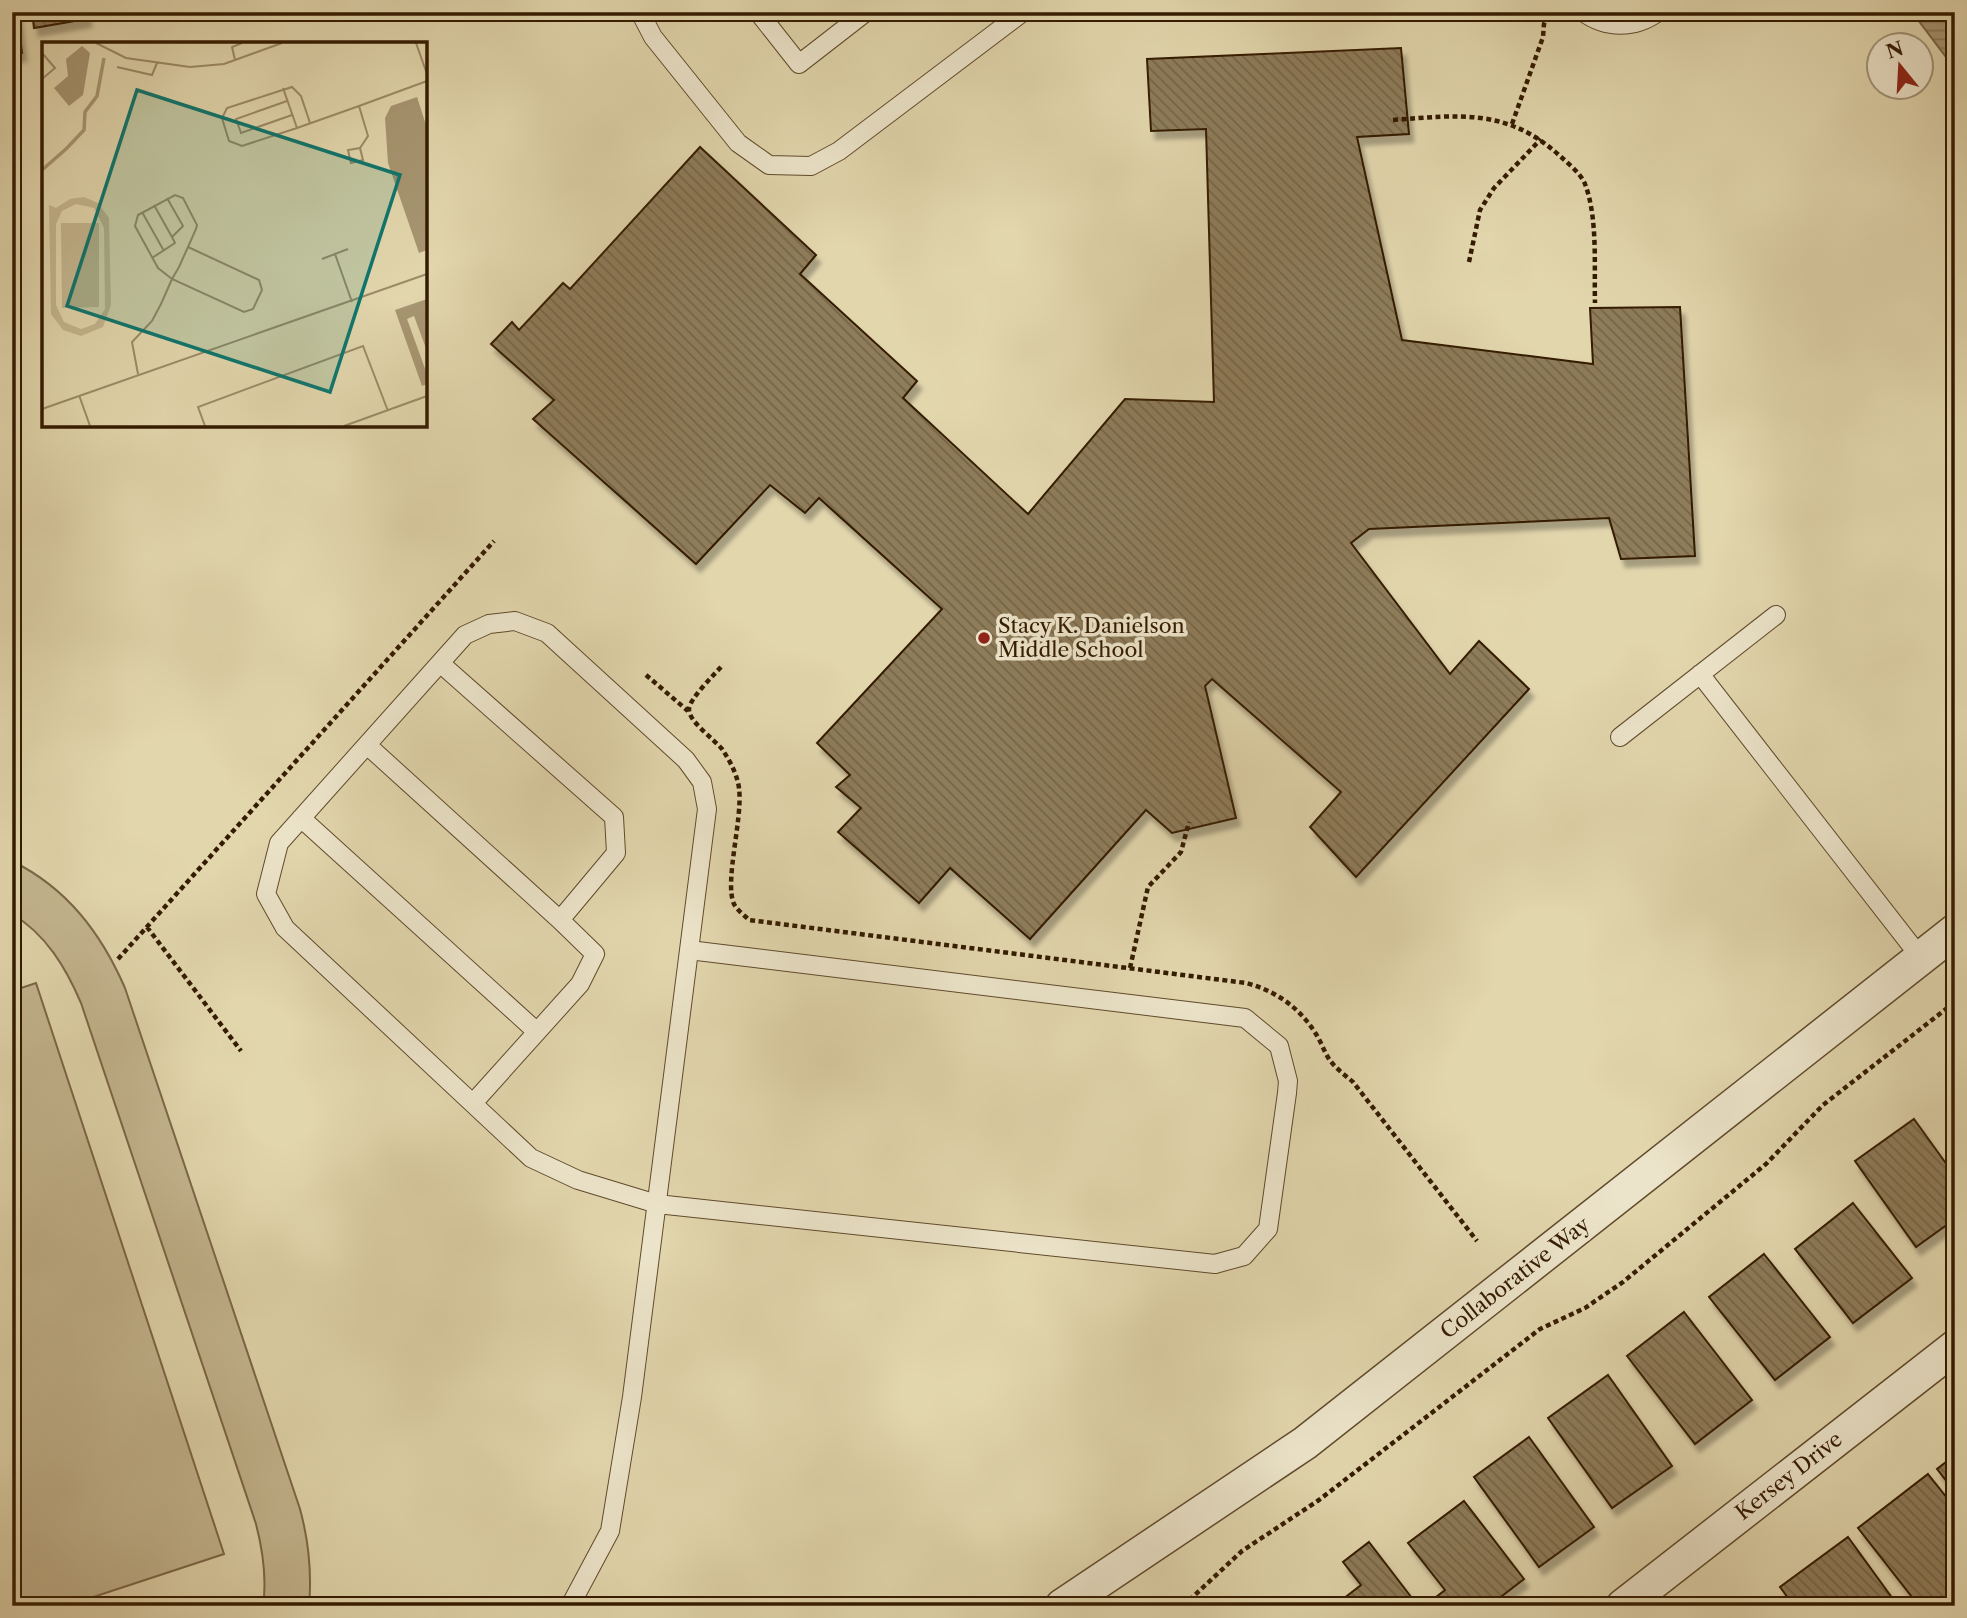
<svg xmlns="http://www.w3.org/2000/svg" width="1967" height="1618" viewBox="0 0 1967 1618" font-family="'Libre Caslon Text',serif">
<defs>
<pattern id="water-rules" width="6" height="5" patternUnits="userSpaceOnUse" patternTransform="scale(1.75)"><rect width="6" height="5" fill="#a79672"/><path d="M0 2.5h6" fill="none" stroke="#897a5b"/></pattern>
<pattern id="building-back-hatch" width="6" height="6" patternUnits="userSpaceOnUse" patternTransform="scale(1.75)"><rect width="6" height="6" fill="#8e7c5a"/><path d="M-1 5l2 2M0 0l6 6M5-1l2 2" fill="none" stroke="#756548"/></pattern>
<filter id="shadow"><feDropShadow dx="4.5" dy="8" stdDeviation="2" flood-color="#0004"/></filter>
</defs>
<rect width="100%" height="100%" fill="#e2d6ad"/>
<filter id="stains"><feTurbulence type="fractalNoise" baseFrequency=".00286" numOctaves="4"/><feColorMatrix values="0 0 0 0 .2 0 0 0 0 .09 0 0 0 0 .02 0 0 0 .5 -.17"/></filter>
<radialGradient id="worn" r=".72"><stop offset=".6" stop-color="#630" stop-opacity="0"/><stop offset="1" stop-color="#630" stop-opacity=".3"/></radialGradient>
<path fill="#c4b690" stroke="#7c6848" stroke-width="2" d="M 12,861 C 67,888 101,933 125,988 L 300,1509 C 309,1542 312,1572 309,1606 L 263,1606 C 267,1578 263,1551 256,1524 L 81,1003 C 66,968 46,934 12,914 Z
M 36,983 L 224,1554 L 66,1606 L 12,1606 L 12,991 Z"/>
<path fill="url(#water-rules)" stroke="#796544" stroke-width="2" d="M 1912,12 L 1955,12 L 1955,69 Z"/>
<path fill="url(#building-back-hatch)" stroke="#341b00" stroke-width="2" filter="url(#shadow)" d="M 12,12 L 17,12 L 22,53 L 12,55 Z
M 32,12 L 86,12 L 87,19 L 34,28 Z
M 1401,48 L 1409,134 L 1357,137 L 1402,340 L 1593,364 L 1590,308 L 1680,307 L 1695,556 L 1621,559 L 1609,518 L 1369,529 L 1351,543 L 1450,674 L 1479,641 L 1529,689 L 1356,877 L 1310,827 L 1341,792 L 1212,679 L 1205,686 L 1236,818 L 1172,833 L 1146,810 L 1030,939 L 950,868 L 919,903 L 838,832 L 861,808 L 836,787 L 850,775 L 817,743 L 942,609 L 819,498 L 805,513 L 770,485 L 696,564 L 533,419 L 554,400 L 491,344 L 512,322 L 519,330 L 563,283 L 570,289 L 700,147 L 816,255 L 800,274 L 917,381 L 903,398 L 1028,514 L 1125,399 L 1214,402 L 1206,129 L 1151,131 L 1147,59 Z
M 1914,1119 L 1955,1176 L 1955,1219 L 1916,1247 L 1855,1161 Z
M 1853,1203 L 1912,1278 L 1853,1323 L 1795,1249 Z
M 1764,1254 L 1830,1337 L 1775,1380 L 1709,1297 Z
M 1684,1312 L 1752,1400 L 1695,1444 L 1627,1356 Z
M 1608,1375 L 1672,1466 L 1612,1508 L 1548,1418 Z
M 1529,1437 L 1594,1527 L 1539,1567 L 1474,1477 Z
M 1955,1455 L 1955,1492 L 1937,1469 Z
M 1928,1474 L 1955,1508 L 1955,1606 L 1919,1606 L 1858,1528 Z
M 1464,1501 L 1524,1579 L 1489,1606 L 1435,1606 L 1431,1601 L 1445,1590 L 1408,1543 Z
M 1848,1537 L 1898,1606 L 1794,1606 L 1780,1587 Z
M 1369,1542 L 1418,1606 L 1334,1606 L 1361,1585 L 1343,1562 Z"/>
<g fill="none" stroke-linecap="round" stroke-linejoin="round">
<defs>
<path id="service" d="M 640,12 L 653,37 L 738,143 L 769,165 L 811,166 L 839,151 L 1023,12
M 758,12 L 799,64 L 866,12
M 1583,12 C 1606,29 1635,29 1658,12
M 440,663 L 614,817 L 616,853 L 560,920 L 595,954 L 580,984 L 474,1102
M 1700,674 L 1921,958
M 1620,737 L 1776,615
M 367,745 L 560,920
M 301,818 L 536,1031
M 570,1606 L 610,1531 L 632,1397 L 707,809 L 702,782 L 686,760 L 547,633 L 515,621 L 489,624 L 465,635 L 279,843 L 266,894 L 285,928 L 531,1158 L 578,1180 L 657,1204 L 1215,1264 L 1244,1256 L 1268,1229 L 1287,1093 L 1288,1081 L 1279,1046 L 1245,1018 L 689,950"/>
<path id="minor" d="M 1062,1606 L 1305,1443 L 1955,931
M 1623,1606 L 1955,1347"/>
</defs>
<use href="#service" stroke="#604a2b" stroke-width="20"/>
<use href="#minor" stroke="#604a2b" stroke-width="36"/>
<path stroke="#341b00" stroke-width="4.5" stroke-dasharray="5 3.5" stroke-linecap="butt" d="M 1393,120 C 1460,115 1507,108 1560,156 C 1569,164 1581,174 1585,184 C 1598,218 1594,267 1595,303
M 1512,124 L 1543,37 L 1544,24 L 1548,16 L 1546,12
M 1469,262 L 1480,210 L 1494,188 L 1541,139
M 721,667 C 713,676 690,698 689,709 C 688,721 714,739 722,749 C 730,761 737,774 739,788 C 743,819 724,882 734,904 C 737,910 744,915 749,920 L 1246,983 C 1276,991 1299,1007 1316,1034 C 1321,1042 1324,1051 1329,1059 C 1335,1068 1345,1075 1353,1082 L 1477,1241
M 646,675 L 688,711
M 147,927 L 241,1051
M 118,959 L 494,541
M 1130,968 L 1148,887 L 1181,852 L 1189,822
M 1183,1606 L 1242,1551 L 1319,1500 L 1540,1329 L 1585,1308 L 1623,1282 L 1766,1164 L 1823,1105 L 1955,1002"/>
<use href="#service" stroke="#ece4ca" stroke-width="18"/>
<use href="#minor" stroke="#ece4ca" stroke-width="33"/>
</g>
<circle fill="#8f2418" stroke="#ece4ca" stroke-width="2.5" cx="984" cy="638" r="7"/>
<g text-anchor="middle" stroke-width="7" stroke-linejoin="round" paint-order="stroke">
<g font-size="21" fill="#341b00" stroke="#ece4ca" text-anchor="start">
<text x="998" y="633">Stacy K. Danielson<tspan x="998" dy="24">Middle School</tspan></text>
</g>
<g font-size="21" fill="#341b00" stroke="#ece4ca">
<text transform="translate(1515 1278) rotate(-38)" y="7">Collaborative Way</text>
<text transform="translate(1789 1476) rotate(-38)" y="7">Kersey Drive</text>
</g>
</g>
<g transform="translate(42 42)">
<rect width="385" height="385" fill="#e2d6ad"/>
<path d="M 42,155 L 56,161 L 67,176 L 69,263 L 61,285 L 39,294 L 21,288 L 9,272 L 7,163 L 14,166 L 28,157 ZM 34,162 L 52,166 L 62,186 L 63,267 L 53,282 L 39,287 L 22,280 L 14,263 L 14,182 L 20,169 ZM 19,181 L 57,181 L 57,265 L 20,266 Z" fill="#c4b690" fill-rule="evenodd"/>
<path d="M 40,4 L 48,11 L 41,53 L 27,64 L 12,46 L 26,34 L 24,17 ZM 375,55 L 385,86 L 385,208 L 377,211 L 346,121 L 343,76 L 349,64 ZM 385,257 L 385,309 L 372,274 L 365,277 L 385,332 L 385,342 L 380,344 L 353,268 Z" fill="#a79672"/>
<path fill="none" stroke="#a79672" stroke-width="3.5" d="M 24,107 L 42,88 L 43,70 L 55,54 L 62,16M 0,128 L 24,107"/>
<path fill="none" stroke="#9c8b68" stroke-width="2" d="M 54,1 L 84,16 L 148,25 L 182,22 L 240,1M 374,1 L 385,32M 0,11 L 13,26 L 0,37M 193,18 L 190,5 L 200,1M 75,25 L 110,33 L 115,21M 241,46 L 255,86M 245,59 L 194,77 L 199,91 L 250,73M 317,64 L 326,94 L 318,106 L 306,108 L 309,121 L 321,118 L 318,106M 268,81 L 259,54 L 250,45 L 185,66 L 180,76 L 187,99 L 200,104 L 255,86 L 317,64 L 385,39M 112,163 L 130,195M 100,170 L 122,209M 293,212 L 310,260M 110,216 L 133,201 L 130,195 L 141,184 L 125,156M 280,217 L 306,207M 96,332 L 90,300 L 110,279 L 119,262 L 130,237 L 137,225 L 146,205 L 154,187 L 155,183 L 141,156 L 133,153 L 96,173 L 93,184 L 116,226 L 130,237 L 202,270 L 211,267 L 220,248 L 217,238 L 146,205M 37,353 L 48,384M 0,367 L 385,232M 163,384 L 156,365 L 321,304 L 346,369M 302,384 L 385,354"/>
<path fill="#0f766e" fill-opacity="0.15" stroke="#0f766e" stroke-width="3.5" d="M 95,48 L 358,133 L 288,350 L 25,264 Z"/>
<rect width="385" height="385" fill="none" stroke="#341b00" stroke-width="3.5"/>
</g>
<rect width="1967" height="1618" fill="none" stroke="#e2d6ad" stroke-width="42"/>
<rect x="14" y="14" width="1939" height="1590" fill="none" stroke="#341b00" stroke-width="3.5"/>
<rect x="21" y="21" width="1925" height="1576" fill="none" stroke="#341b00" stroke-width="2"/>
<g transform="translate(1900 66) rotate(342)"><circle r="33" fill="#ece4ca" stroke="#a29479" stroke-width="2"/>
<path d="M0-5L12 26L0 18L-12 26Z" fill="#8f2418"/>
<text y="-10" font-size="19" font-weight="bold" text-anchor="middle" fill="#341b00">N</text>
</g>
<rect width="100%" height="100%" filter="url(#stains)"/>
<rect width="100%" height="100%" fill="url(#worn)"/>
</svg>
